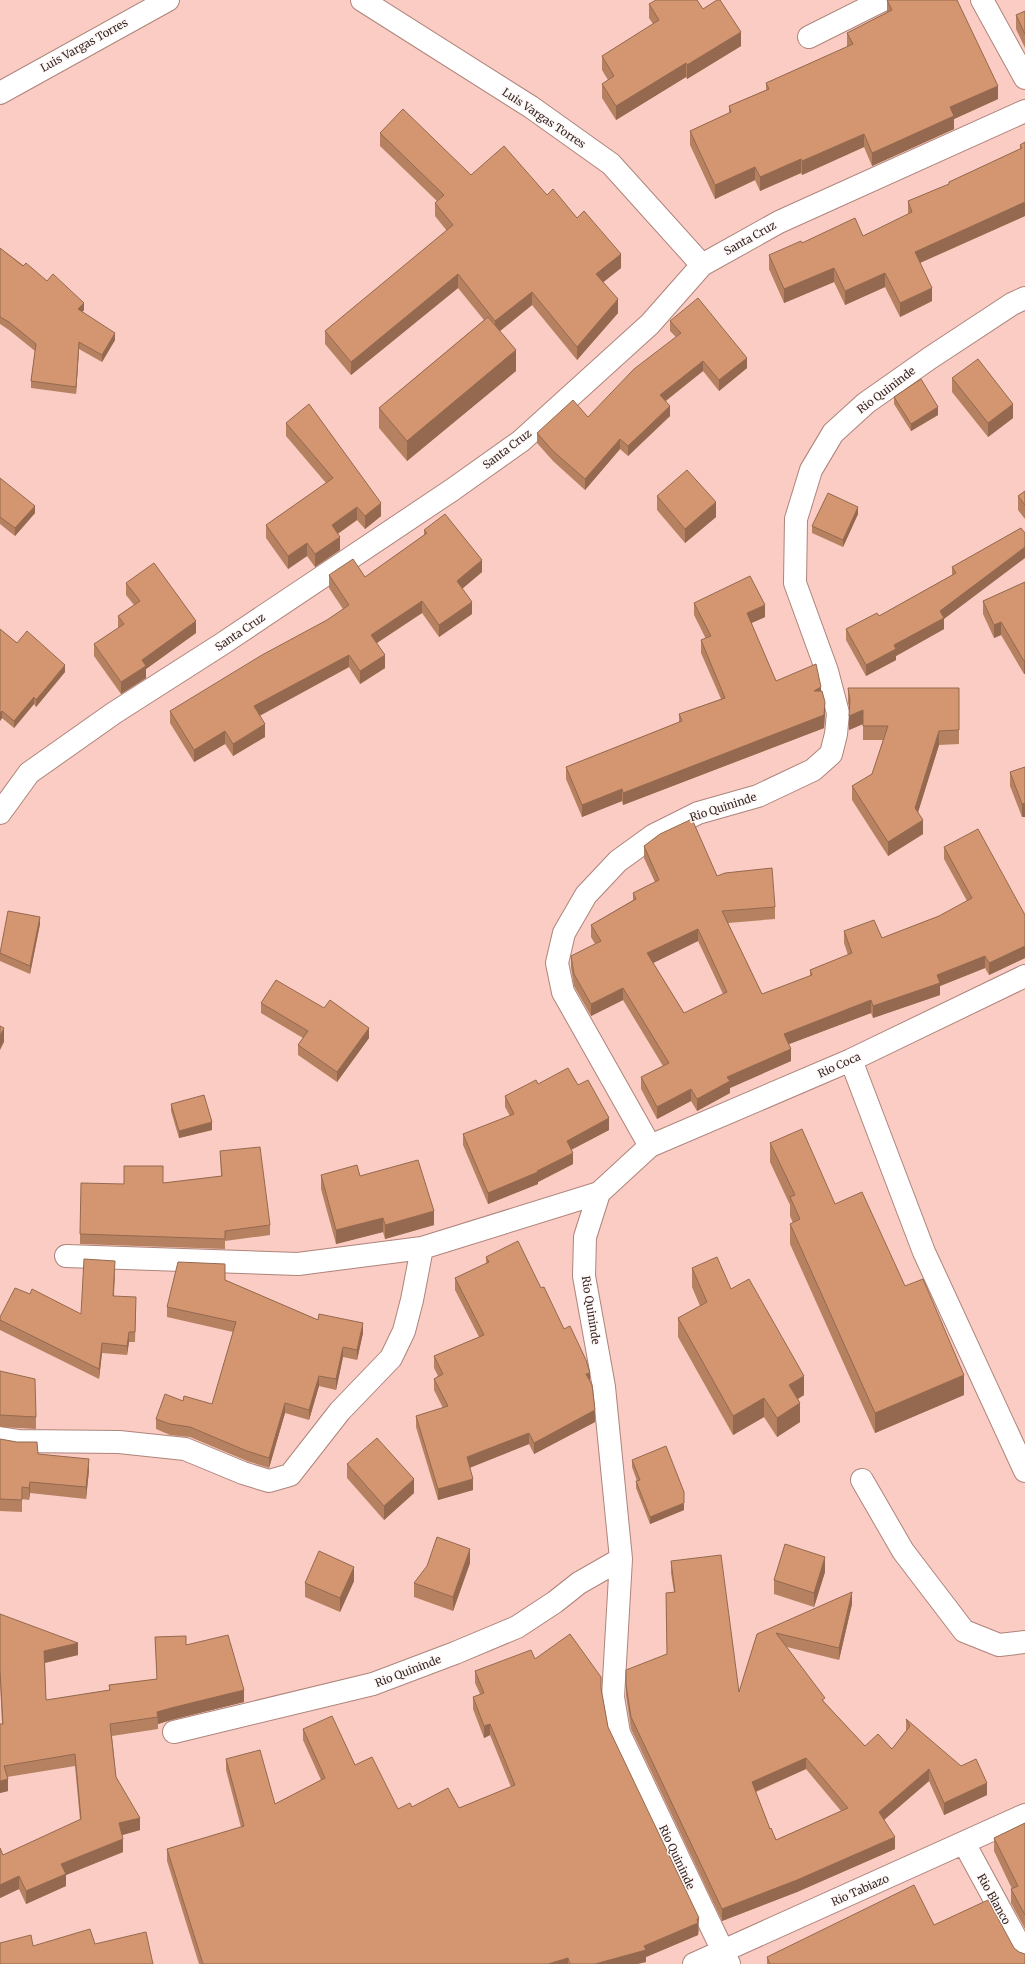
<svg xmlns="http://www.w3.org/2000/svg" width="1025" height="1964" viewBox="0 0 1025 1964" font-family="Merriweather,serif">
<rect width="100%" height="100%" fill="#faccc3"/>
<g fill="none" stroke-linecap="round" stroke-linejoin="round">
<defs>
<path id="minor" d="M 362,0 L 531,107 L 611,164 L 702,265
M 982,0 L 1025,78
M 809,37 L 883,0
M 0,93 L 168,0
M 0,813 L 29,773 L 114,713 L 222,644 L 452,490 L 521,441 L 650,324 L 702,265 L 779,222 L 1025,111
M 851,1060 L 924,1252 L 1025,1471
M 650,1146 L 563,992 L 557,963 L 564,933 L 586,895 L 618,861 L 654,835 L 698,813 L 758,796 L 813,770 L 831,754 L 836,734 L 838,713 L 827,671 L 795,583 L 796,519 L 811,470 L 833,433 L 866,403 L 930,358 L 1012,304 L 1025,298
M 66,1256 L 298,1264 L 422,1248 L 599,1193
M 0,1438 L 19,1441 L 119,1442 L 185,1449 L 243,1473 L 269,1481 L 290,1475 L 340,1411 L 391,1358 L 404,1331 L 412,1300 L 422,1248
M 862,1480 L 903,1551 L 964,1631 L 999,1645 L 1025,1642
M 174,1732 L 373,1684 L 455,1653 L 517,1627 L 555,1602 L 579,1583 L 621,1559
M 964,1843 L 1025,1955
M 694,1964 L 1025,1815
M 729,1964 L 619,1733 L 613,1697 L 621,1559 L 604,1387 L 584,1276 L 585,1237 L 599,1193 L 650,1146 L 851,1060 L 1025,976"/>
</defs>
<use href="#minor" stroke="#ae847b" stroke-width="24"/>
<use href="#minor" stroke="#fff" stroke-width="22"/>
</g>
<path fill="#b68161" fill-rule="evenodd" d="M 887,0 L 957,0 L 998,99 L 954,119 L 954,129 L 872,166 L 864,147 L 802,175 L 801,173 L 760,191 L 755,180 L 715,199 L 690,145 L 690,131 L 729,113 L 729,106 L 766,90 L 766,83 L 847,47 L 847,33 L 887,12 Z
M 649,4 L 703,9 L 741,46 L 687,79 L 686,77 L 616,120 L 602,98 L 602,84 L 608,80 L 602,70 L 602,56 L 653,24 L 649,18 Z
M 1025,11 L 1025,48 L 1016,29 L 1016,15 Z
M 380,133 L 471,175 L 547,195 L 621,268 L 603,282 L 618,313 L 577,360 L 532,305 L 500,331 L 516,371 L 407,461 L 379,428 L 379,408 L 484,320 L 458,288 L 351,375 L 325,344 L 325,331 L 447,231 L 435,216 L 435,203 L 437,201 L 380,146 Z
M 1025,142 L 1025,216 L 920,263 L 932,301 L 900,317 L 885,287 L 845,305 L 834,282 L 784,303 L 769,269 L 769,255 L 802,243 L 863,236 L 908,215 L 908,201 L 949,184 L 949,182 L 1020,149 L 1020,145 Z
M 0,248 L 84,310 L 82,312 L 115,340 L 102,362 L 79,349 L 76,394 L 31,388 L 31,381 L 35,351 L 9,330 L 0,324 Z
M 670,321 L 747,368 L 719,391 L 703,371 L 666,401 L 670,416 L 628,456 L 620,449 L 585,490 L 553,461 L 537,443 L 537,433 L 588,417 L 676,337 L 670,331 Z
M 952,378 L 1013,418 L 988,437 L 952,392 Z
M 894,397 L 938,415 L 911,431 L 894,404 Z
M 286,423 L 381,516 L 365,529 L 357,520 L 337,534 L 340,550 L 315,567 L 307,556 L 288,569 L 266,538 L 266,525 L 326,483 L 286,436 Z
M 0,478 L 35,513 L 15,536 L 0,524 Z
M 1025,491 L 1025,519 L 1018,510 L 1018,496 Z
M 657,496 L 716,517 L 685,543 L 657,510 Z
M 858,514 L 843,547 L 812,533 L 812,526 Z
M 1021,528 L 944,619 L 944,629 L 896,656 L 896,660 L 866,676 L 846,640 L 846,629 L 879,616 L 952,575 L 952,567 Z
M 424,530 L 482,572 L 462,589 L 472,614 L 439,637 L 422,613 L 376,643 L 385,668 L 360,684 L 349,667 L 260,715 L 265,737 L 233,756 L 225,744 L 194,762 L 170,723 L 170,711 L 327,620 L 343,609 L 329,588 L 329,575 L 365,577 L 424,535 Z
M 1025,582 L 1025,674 L 1024,674 L 1001,635 L 994,638 L 983,614 L 983,601 Z
M 126,583 L 196,633 L 146,669 L 146,678 L 121,694 L 94,656 L 94,644 L 118,628 L 118,616 L 134,605 L 126,595 Z
M 694,603 L 765,617 L 751,623 L 776,681 L 821,691 L 825,714 L 824,728 L 623,805 L 622,801 L 582,817 L 566,779 L 566,767 L 679,722 L 679,714 L 721,699 L 701,653 L 701,640 L 706,639 L 694,615 Z
M 0,629 L 17,643 L 65,672 L 36,707 L 34,704 L 14,728 L 2,718 L 0,721 Z
M 848,688 L 959,688 L 959,744 L 939,745 L 918,812 L 923,834 L 888,856 L 852,800 L 852,786 L 872,774 L 883,740 L 863,740 L 863,724 L 849,730 L 850,709 L 848,703 Z
M 1025,767 L 1022,817 L 1010,786 L 1010,772 Z
M 644,846 L 717,876 L 775,907 L 775,919 L 728,923 L 762,994 L 810,976 L 810,970 L 848,955 L 844,943 L 844,931 L 882,938 L 939,916 L 967,901 L 944,859 L 944,847 L 1025,915 L 1025,958 L 989,975 L 985,968 L 940,986 L 940,995 L 873,1018 L 871,1013 L 789,1044 L 791,1061 L 730,1088 L 730,1093 L 697,1111 L 691,1101 L 657,1119 L 641,1089 L 641,1077 L 663,1066 L 623,1000 L 591,1016 L 574,986 L 571,968 L 571,956 L 595,944 L 591,937 L 591,925 L 633,900 L 633,893 L 655,882 L 644,858 ZM 698,941 L 723,994 L 684,1013 L 653,963 Z
M 40,924 L 30,974 L 0,961 L 0,953 Z
M 261,1003 L 369,1038 L 337,1082 L 298,1055 L 298,1045 L 303,1038 L 261,1013 Z
M 538,1084 L 578,1085 L 609,1130 L 571,1150 L 573,1164 L 538,1182 L 538,1184 L 488,1204 L 463,1145 L 463,1134 L 510,1116 L 505,1107 L 505,1096 Z
M 171,1104 L 212,1130 L 179,1138 L 171,1111 Z
M 770,1143 L 835,1204 L 905,1286 L 964,1395 L 875,1433 L 790,1244 L 790,1224 L 793,1223 L 790,1216 L 790,1205 L 770,1162 Z
M 220,1151 L 270,1225 L 270,1235 L 225,1241 L 225,1249 L 80,1244 L 80,1234 L 124,1184 L 163,1183 L 221,1176 Z
M 321,1175 L 434,1225 L 385,1239 L 383,1232 L 336,1244 L 321,1189 Z
M 486,1257 L 541,1288 L 590,1381 L 595,1422 L 534,1454 L 529,1444 L 470,1467 L 473,1490 L 438,1500 L 416,1427 L 416,1416 L 443,1408 L 434,1390 L 434,1379 L 438,1376 L 434,1368 L 434,1356 L 479,1337 L 455,1290 L 455,1278 L 486,1264 Z
M 692,1268 L 731,1289 L 804,1395 L 798,1399 L 800,1422 L 777,1437 L 764,1417 L 733,1435 L 678,1337 L 678,1318 L 700,1306 L 692,1287 Z
M 115,1270 L 114,1296 L 136,1306 L 135,1342 L 129,1342 L 127,1355 L 102,1353 L 99,1379 L 0,1330 L 0,1317 L 81,1314 Z
M 225,1280 L 318,1320 L 363,1333 L 357,1360 L 343,1357 L 336,1390 L 319,1386 L 309,1420 L 285,1413 L 269,1468 L 247,1461 L 190,1437 L 170,1435 L 156,1429 L 156,1419 L 183,1401 L 212,1404 L 233,1332 L 167,1317 L 167,1307 Z
M 0,1371 L 36,1417 L 36,1429 L 0,1427 Z
M 0,1439 L 38,1454 L 89,1470 L 86,1499 L 30,1493 L 29,1500 L 22,1499 L 22,1512 L 0,1511 Z
M 632,1460 L 684,1510 L 650,1524 L 636,1488 L 636,1481 L 637,1481 L 632,1467 Z
M 347,1464 L 414,1493 L 384,1520 L 347,1478 Z
M 671,1561 L 739,1692 L 757,1634 L 852,1604 L 839,1660 L 787,1647 L 825,1703 L 865,1746 L 892,1749 L 906,1731 L 906,1719 L 987,1795 L 944,1815 L 929,1781 L 884,1820 L 895,1849 L 797,1892 L 722,1921 L 631,1729 L 626,1696 L 626,1685 L 667,1654 L 666,1593 L 674,1592 L 671,1573 ZM 806,1769 L 841,1811 L 776,1840 L 770,1829 L 756,1792 Z
M 470,1563 L 453,1611 L 414,1597 L 414,1583 Z
M 825,1572 L 814,1607 L 774,1594 L 774,1580 Z
M 354,1581 L 340,1612 L 305,1597 L 305,1583 Z
M 0,1614 L 78,1655 L 45,1663 L 46,1700 L 109,1690 L 109,1685 L 157,1679 L 155,1637 L 186,1645 L 244,1702 L 171,1720 L 158,1724 L 158,1729 L 112,1736 L 116,1777 L 140,1830 L 122,1835 L 123,1852 L 66,1875 L 66,1886 L 26,1904 L 19,1889 L 0,1898 L 0,1848 L 3,1855 L 80,1820 L 75,1766 L 7,1777 L 8,1791 L 0,1793 L 2,1724 L 0,1682 Z
M 535,1659 L 601,1689 L 608,1727 L 699,1930 L 698,1935 L 646,1957 L 646,1962 L 637,1964 L 199,1964 L 167,1861 L 167,1849 L 241,1827 L 226,1770 L 226,1759 L 275,1804 L 321,1780 L 303,1740 L 303,1729 L 355,1765 L 398,1809 L 412,1807 L 459,1808 L 511,1787 L 490,1735 L 484,1738 L 473,1709 L 473,1697 L 480,1694 L 475,1683 L 475,1671 Z
M 1025,1823 L 1025,1929 L 1011,1903 L 1011,1889 L 1012,1889 L 994,1851 L 994,1838 Z
M 934,1925 L 1014,1948 L 1019,1952 L 1024,1954 L 1025,1964 L 767,1964 L 767,1957 Z"/>
<path fill="#94694f" d="M 741,32 L 741,46 L 687,79 L 687,65 Z
M 686,63 L 686,77 L 616,120 L 616,106 Z
M 998,86 L 998,99 L 954,119 L 954,129 L 872,166 L 872,153 L 950,107 Z
M 864,134 L 864,147 L 802,175 L 802,161 Z
M 801,159 L 801,173 L 760,191 L 760,177 Z
M 755,167 L 755,180 L 715,199 L 715,185 Z
M 1025,202 L 1025,216 L 915,265 L 915,252 Z
M 621,254 L 621,268 L 596,288 L 596,274 Z
M 834,268 L 834,282 L 784,303 L 784,289 Z
M 885,273 L 885,287 L 845,305 L 845,291 Z
M 458,274 L 458,288 L 351,375 L 351,362 Z
M 932,288 L 932,301 L 900,317 L 900,303 Z
M 532,292 L 532,305 L 495,335 L 495,321 Z
M 618,299 L 618,313 L 577,360 L 577,347 Z
M 84,303 L 84,310 L 78,317 L 78,309 Z
M 115,333 L 115,340 L 102,362 L 102,355 Z
M 79,342 L 79,349 L 76,394 L 76,387 Z
M 516,350 L 516,371 L 407,461 L 407,441 Z
M 747,358 L 747,368 L 719,391 L 719,380 Z
M 703,361 L 703,371 L 660,405 L 660,395 Z
M 1013,404 L 1013,418 L 988,437 L 988,423 Z
M 670,406 L 670,416 L 628,456 L 628,446 Z
M 938,407 L 938,415 L 911,431 L 911,424 Z
M 620,439 L 620,449 L 585,490 L 585,479 Z
M 716,502 L 716,517 L 685,543 L 685,529 Z
M 381,503 L 381,516 L 365,529 L 365,516 Z
M 35,506 L 35,513 L 15,536 L 15,528 Z
M 357,507 L 357,520 L 332,538 L 332,525 Z
M 858,507 L 858,514 L 843,547 L 843,540 Z
M 340,537 L 340,550 L 315,567 L 315,554 Z
M 307,543 L 307,556 L 288,569 L 288,556 Z
M 1025,547 L 1025,558 L 944,619 L 944,629 L 896,656 L 896,660 L 866,676 L 866,665 L 894,645 Z
M 482,560 L 482,572 L 457,593 L 457,581 Z
M 422,601 L 422,613 L 371,647 L 371,635 Z
M 472,602 L 472,614 L 439,637 L 439,625 Z
M 765,605 L 765,617 L 747,625 L 747,613 Z
M 196,621 L 196,633 L 146,669 L 146,678 L 121,694 L 121,682 L 142,660 Z
M 1001,622 L 1001,635 L 994,638 L 994,625 Z
M 349,655 L 349,667 L 254,719 L 254,706 Z
M 385,655 L 385,668 L 360,684 L 360,671 Z
M 1025,660 L 1025,674 L 1024,674 L 1024,661 Z
M 65,665 L 65,672 L 36,707 L 36,700 Z
M 821,687 L 821,699 L 814,691 Z
M 34,697 L 34,704 L 14,728 L 14,721 Z
M 825,702 L 825,714 L 824,728 L 623,805 L 623,793 Z
M 863,710 L 863,724 L 849,730 L 849,716 Z
M 2,711 L 2,718 L 0,721 L 0,713 Z
M 265,724 L 265,737 L 233,756 L 233,744 Z
M 225,731 L 225,744 L 194,762 L 194,750 Z
M 939,731 L 939,745 L 915,822 L 915,808 Z
M 622,789 L 622,801 L 582,817 L 582,805 Z
M 1025,803 L 1025,817 L 1022,817 L 1022,804 Z
M 923,820 L 923,834 L 888,856 L 888,842 Z
M 40,917 L 40,924 L 30,974 L 30,966 Z
M 698,929 L 698,941 L 647,966 L 647,953 Z
M 1025,946 L 1025,958 L 989,975 L 989,963 Z
M 985,956 L 985,968 L 940,986 L 940,995 L 873,1018 L 873,1006 L 937,975 Z
M 623,988 L 623,1000 L 591,1016 L 591,1004 Z
M 871,1000 L 871,1013 L 784,1046 L 784,1034 Z
M 4,1028 L 4,1042 L 0,1050 L 0,1036 Z
M 369,1028 L 369,1038 L 337,1082 L 337,1072 Z
M 791,1049 L 791,1061 L 730,1088 L 730,1093 L 697,1111 L 697,1099 L 727,1077 Z
M 691,1089 L 691,1101 L 657,1119 L 657,1107 Z
M 609,1118 L 609,1130 L 567,1152 L 567,1141 Z
M 212,1122 L 212,1130 L 179,1138 L 179,1131 Z
M 573,1153 L 573,1164 L 538,1182 L 538,1184 L 488,1204 L 488,1193 L 537,1171 Z
M 434,1211 L 434,1225 L 385,1239 L 385,1225 Z
M 383,1218 L 383,1232 L 336,1244 L 336,1230 Z
M 115,1261 L 115,1270 L 113,1305 L 113,1296 Z
M 363,1323 L 363,1333 L 357,1360 L 357,1350 Z
M 129,1332 L 129,1342 L 127,1355 L 127,1346 Z
M 102,1343 L 102,1353 L 99,1379 L 99,1369 Z
M 343,1347 L 343,1357 L 336,1390 L 336,1379 Z
M 590,1373 L 590,1384 L 586,1374 Z
M 964,1375 L 964,1395 L 875,1433 L 875,1413 Z
M 319,1376 L 319,1386 L 309,1420 L 309,1410 Z
M 804,1376 L 804,1395 L 789,1404 L 789,1385 Z
M 764,1398 L 764,1417 L 733,1435 L 733,1416 Z
M 285,1403 L 285,1413 L 269,1468 L 269,1458 Z
M 800,1403 L 800,1422 L 777,1437 L 777,1418 Z
M 595,1410 L 595,1422 L 534,1454 L 534,1443 Z
M 529,1433 L 529,1444 L 467,1469 L 467,1457 Z
M 89,1459 L 89,1470 L 86,1499 L 86,1487 Z
M 414,1479 L 414,1493 L 384,1520 L 384,1506 Z
M 473,1479 L 473,1490 L 438,1500 L 438,1489 Z
M 30,1482 L 30,1493 L 29,1500 L 29,1488 Z
M 684,1503 L 684,1510 L 650,1524 L 650,1517 Z
M 470,1549 L 470,1563 L 453,1611 L 453,1597 Z
M 825,1557 L 825,1572 L 814,1607 L 814,1593 Z
M 354,1567 L 354,1581 L 340,1612 L 340,1598 Z
M 852,1592 L 852,1604 L 839,1660 L 839,1648 Z
M 78,1643 L 78,1655 L 44,1663 L 44,1651 Z
M 244,1690 L 244,1702 L 171,1720 L 158,1724 L 157,1712 L 171,1708 Z
M 490,1724 L 490,1735 L 484,1738 L 484,1726 Z
M 806,1758 L 806,1769 L 752,1793 L 752,1782 Z
M 929,1769 L 929,1781 L 879,1824 L 879,1812 Z
M 8,1779 L 8,1791 L 0,1793 L 0,1781 Z
M 987,1783 L 987,1795 L 944,1815 L 944,1803 Z
M 140,1818 L 140,1830 L 119,1836 L 119,1823 Z
M 895,1837 L 895,1849 L 797,1892 L 722,1921 L 722,1909 Z
M 123,1839 L 123,1852 L 66,1875 L 66,1886 L 26,1904 L 26,1891 L 61,1864 Z
M 19,1876 L 19,1889 L 0,1898 L 0,1885 Z
M 699,1918 L 698,1935 L 646,1957 L 646,1962 L 637,1964 L 595,1964 L 644,1946 Z
M 568,1958 L 568,1964 L 548,1964 Z"/>
<path fill="#d49671" stroke="#94694f" fill-rule="evenodd" d="M 656,0 L 697,0 L 703,9 L 717,0 L 720,0 L 741,32 L 687,65 L 686,63 L 616,106 L 602,84 L 614,76 L 602,56 L 659,20 L 649,4 Z
M 887,0 L 957,0 L 998,86 L 950,107 L 954,116 L 872,153 L 864,134 L 802,161 L 801,159 L 760,177 L 755,167 L 715,185 L 690,131 L 731,112 L 729,106 L 769,89 L 766,83 L 853,44 L 847,33 L 892,10 Z
M 1025,11 L 1025,34 L 1016,15 Z
M 403,109 L 471,175 L 504,146 L 547,195 L 553,189 L 577,218 L 584,211 L 621,254 L 596,274 L 618,299 L 577,347 L 532,292 L 495,321 L 458,274 L 351,362 L 325,331 L 453,225 L 435,203 L 444,195 L 380,133 Z
M 1025,142 L 1025,202 L 915,252 L 932,288 L 900,303 L 885,273 L 845,291 L 834,268 L 784,289 L 769,255 L 801,241 L 802,243 L 855,218 L 863,236 L 912,212 L 908,201 L 949,184 L 949,182 L 1022,148 L 1020,145 Z
M 0,248 L 23,266 L 26,263 L 47,281 L 53,274 L 84,303 L 78,309 L 115,333 L 102,355 L 79,342 L 76,387 L 31,381 L 36,344 L 9,322 L 0,317 Z
M 698,298 L 747,358 L 719,380 L 703,361 L 660,395 L 670,406 L 628,446 L 620,439 L 585,479 L 553,451 L 537,433 L 573,400 L 588,417 L 634,369 L 681,333 L 670,321 Z
M 488,317 L 516,350 L 407,441 L 379,408 Z
M 978,359 L 1013,404 L 988,423 L 952,378 Z
M 921,379 L 938,407 L 911,424 L 894,397 Z
M 309,404 L 381,503 L 365,516 L 357,507 L 332,525 L 340,537 L 315,554 L 307,543 L 288,556 L 266,525 L 333,478 L 286,423 Z
M 687,470 L 716,502 L 685,529 L 657,496 Z
M 0,478 L 35,506 L 15,528 L 0,517 Z
M 1025,491 L 1025,505 L 1018,496 Z
M 828,493 L 858,507 L 843,540 L 812,526 Z
M 445,514 L 482,560 L 457,581 L 472,602 L 439,625 L 422,601 L 371,635 L 385,655 L 360,671 L 349,655 L 254,706 L 265,724 L 233,744 L 225,731 L 194,750 L 170,711 L 262,655 L 327,620 L 349,605 L 329,575 L 353,559 L 365,577 L 427,533 L 424,530 Z
M 1021,528 L 1025,533 L 1025,547 L 940,611 L 944,618 L 894,645 L 896,649 L 866,665 L 846,629 L 877,613 L 879,616 L 956,573 L 952,567 Z
M 154,563 L 196,621 L 142,660 L 146,666 L 121,682 L 94,644 L 124,624 L 118,616 L 140,601 L 126,583 Z
M 750,576 L 765,605 L 747,613 L 776,681 L 816,664 L 821,687 L 814,691 L 822,691 L 825,702 L 824,715 L 623,793 L 622,789 L 582,805 L 566,767 L 682,721 L 679,714 L 725,698 L 701,640 L 711,636 L 694,603 Z
M 1025,582 L 1025,660 L 1024,661 L 1001,622 L 994,625 L 983,601 Z
M 0,629 L 17,643 L 27,631 L 65,665 L 36,700 L 34,697 L 14,721 L 2,711 L 0,713 Z
M 848,688 L 959,688 L 959,730 L 939,731 L 915,808 L 923,820 L 888,842 L 852,786 L 872,774 L 888,726 L 863,726 L 863,710 L 849,716 L 850,700 Z
M 1025,767 L 1025,803 L 1022,804 L 1010,772 Z
M 692,819 L 717,876 L 725,873 L 772,868 L 775,907 L 722,911 L 762,994 L 812,975 L 810,970 L 852,953 L 844,931 L 874,920 L 882,938 L 939,916 L 972,898 L 944,847 L 978,829 L 1025,915 L 1025,946 L 989,963 L 985,956 L 937,975 L 940,983 L 873,1006 L 871,1000 L 784,1034 L 791,1049 L 727,1077 L 730,1081 L 697,1099 L 691,1089 L 657,1107 L 641,1077 L 669,1063 L 623,988 L 591,1004 L 574,974 L 571,956 L 601,941 L 591,925 L 636,899 L 633,893 L 659,880 L 644,846 L 660,834 ZM 698,929 L 727,992 L 684,1013 L 647,953 Z
M 8,911 L 40,917 L 30,966 L 0,953 Z
M 276,980 L 324,1008 L 330,1000 L 369,1028 L 337,1072 L 298,1045 L 308,1031 L 261,1003 Z
M 0,1026 L 4,1028 L 0,1036 Z
M 568,1068 L 578,1085 L 588,1080 L 609,1118 L 567,1141 L 573,1153 L 537,1171 L 538,1172 L 488,1193 L 463,1134 L 514,1114 L 505,1096 L 536,1080 L 538,1084 Z
M 204,1095 L 212,1122 L 179,1131 L 171,1104 Z
M 802,1129 L 835,1204 L 862,1192 L 905,1286 L 923,1279 L 964,1375 L 875,1413 L 790,1224 L 800,1219 L 790,1197 L 795,1195 L 770,1143 Z
M 260,1147 L 270,1225 L 225,1231 L 225,1239 L 80,1234 L 81,1183 L 124,1184 L 124,1166 L 163,1166 L 163,1183 L 222,1176 L 220,1151 Z
M 418,1160 L 434,1211 L 385,1225 L 383,1218 L 336,1230 L 321,1175 L 357,1165 L 360,1176 Z
M 518,1241 L 541,1288 L 544,1287 L 564,1329 L 570,1326 L 586,1360 L 590,1373 L 586,1374 L 592,1385 L 595,1410 L 534,1443 L 529,1433 L 467,1457 L 473,1479 L 438,1489 L 416,1416 L 448,1406 L 434,1379 L 443,1374 L 434,1356 L 484,1335 L 455,1278 L 489,1262 L 486,1257 Z
M 717,1257 L 731,1289 L 749,1279 L 804,1376 L 789,1385 L 800,1403 L 777,1418 L 764,1398 L 733,1416 L 678,1318 L 707,1302 L 692,1268 Z
M 84,1259 L 115,1261 L 113,1296 L 136,1297 L 135,1332 L 129,1332 L 127,1346 L 102,1343 L 99,1369 L 0,1320 L 0,1317 L 15,1288 L 30,1294 L 32,1289 L 81,1314 Z
M 178,1262 L 225,1264 L 225,1280 L 318,1320 L 319,1314 L 363,1323 L 357,1350 L 343,1347 L 336,1379 L 319,1376 L 309,1410 L 285,1403 L 269,1458 L 247,1451 L 190,1427 L 170,1424 L 156,1419 L 165,1394 L 183,1401 L 184,1396 L 212,1404 L 236,1322 L 167,1307 Z
M 0,1371 L 35,1379 L 36,1417 L 0,1415 Z
M 377,1438 L 414,1479 L 384,1506 L 347,1464 Z
M 0,1439 L 17,1442 L 37,1442 L 38,1454 L 89,1459 L 86,1487 L 30,1482 L 29,1488 L 22,1487 L 22,1500 L 0,1499 Z
M 666,1446 L 684,1492 L 684,1503 L 650,1517 L 636,1481 L 640,1480 L 632,1460 Z
M 437,1537 L 470,1549 L 453,1597 L 414,1583 L 427,1566 Z
M 785,1544 L 825,1557 L 814,1593 L 774,1580 Z
M 319,1551 L 354,1567 L 340,1598 L 305,1583 Z
M 721,1555 L 739,1692 L 757,1634 L 852,1592 L 839,1648 L 776,1633 L 825,1698 L 822,1700 L 865,1746 L 878,1734 L 892,1749 L 910,1726 L 906,1719 L 961,1766 L 976,1759 L 987,1783 L 944,1803 L 929,1769 L 879,1812 L 895,1837 L 797,1880 L 722,1909 L 631,1717 L 626,1685 L 626,1670 L 667,1654 L 666,1593 L 675,1592 L 671,1561 ZM 806,1758 L 848,1808 L 776,1840 L 771,1828 L 770,1829 L 752,1782 Z
M 0,1614 L 78,1643 L 44,1651 L 46,1700 L 110,1690 L 109,1685 L 157,1679 L 155,1637 L 186,1636 L 186,1645 L 228,1635 L 244,1690 L 171,1708 L 157,1712 L 158,1717 L 110,1724 L 116,1777 L 140,1818 L 119,1823 L 123,1839 L 61,1864 L 66,1874 L 26,1891 L 19,1876 L 0,1885 L 0,1848 L 3,1855 L 81,1819 L 75,1754 L 4,1766 L 8,1779 L 0,1781 L 0,1724 L 3,1724 L 0,1670 Z
M 570,1634 L 601,1677 L 601,1688 L 608,1727 L 699,1918 L 697,1919 L 698,1923 L 644,1946 L 646,1950 L 595,1964 L 570,1964 L 568,1958 L 548,1964 L 203,1964 L 167,1849 L 244,1826 L 226,1759 L 260,1750 L 275,1804 L 325,1778 L 303,1729 L 332,1716 L 355,1765 L 372,1757 L 398,1809 L 410,1803 L 412,1807 L 448,1788 L 459,1808 L 515,1785 L 490,1724 L 484,1726 L 473,1697 L 484,1693 L 475,1671 L 531,1650 L 535,1659 Z
M 1025,1823 L 1025,1915 L 1011,1889 L 1018,1886 L 994,1838 Z
M 914,1885 L 934,1925 L 988,1900 L 1014,1948 L 1019,1952 L 1025,1954 L 1025,1964 L 770,1964 L 767,1957 Z
M 90,1929 L 95,1944 L 146,1932 L 153,1964 L 0,1964 L 0,1943 L 31,1935 L 33,1946 Z"/>
<g text-anchor="middle" stroke-width="3" stroke-linejoin="round" paint-order="stroke">
<g font-size="11" fill="#382723" stroke="#fdf8f7">
<text transform="translate(84 45) rotate(-29)" y="4">Luis Vargas Torres</text>
<text transform="translate(544 118) rotate(34)" y="4">Luis Vargas Torres</text>
<text transform="translate(750 238) rotate(-29)" y="4">Santa Cruz</text>
<text transform="translate(886 390) rotate(-37)" y="4">Rio Quininde</text>
<text transform="translate(507 449) rotate(-37)" y="4">Santa Cruz</text>
<text transform="translate(240 632) rotate(-34)" y="4">Santa Cruz</text>
<text transform="translate(723 807) rotate(-18)" y="4">Rio Quininde</text>
<text transform="translate(839 1065) rotate(-24)" y="4">Rio Coca</text>
<text transform="translate(591 1310) rotate(81)" y="4">Rio Quininde</text>
<text transform="translate(408 1671) rotate(-21)" y="4">Rio Quininde</text>
<text transform="translate(677 1857) rotate(65)" y="4">Rio Quininde</text>
<text transform="translate(860 1890) rotate(-24)" y="4">Rio Tabiazo</text>
<text transform="translate(994 1899) rotate(61)" y="4">Rio Blanco</text>
</g>
</g>
</svg>
